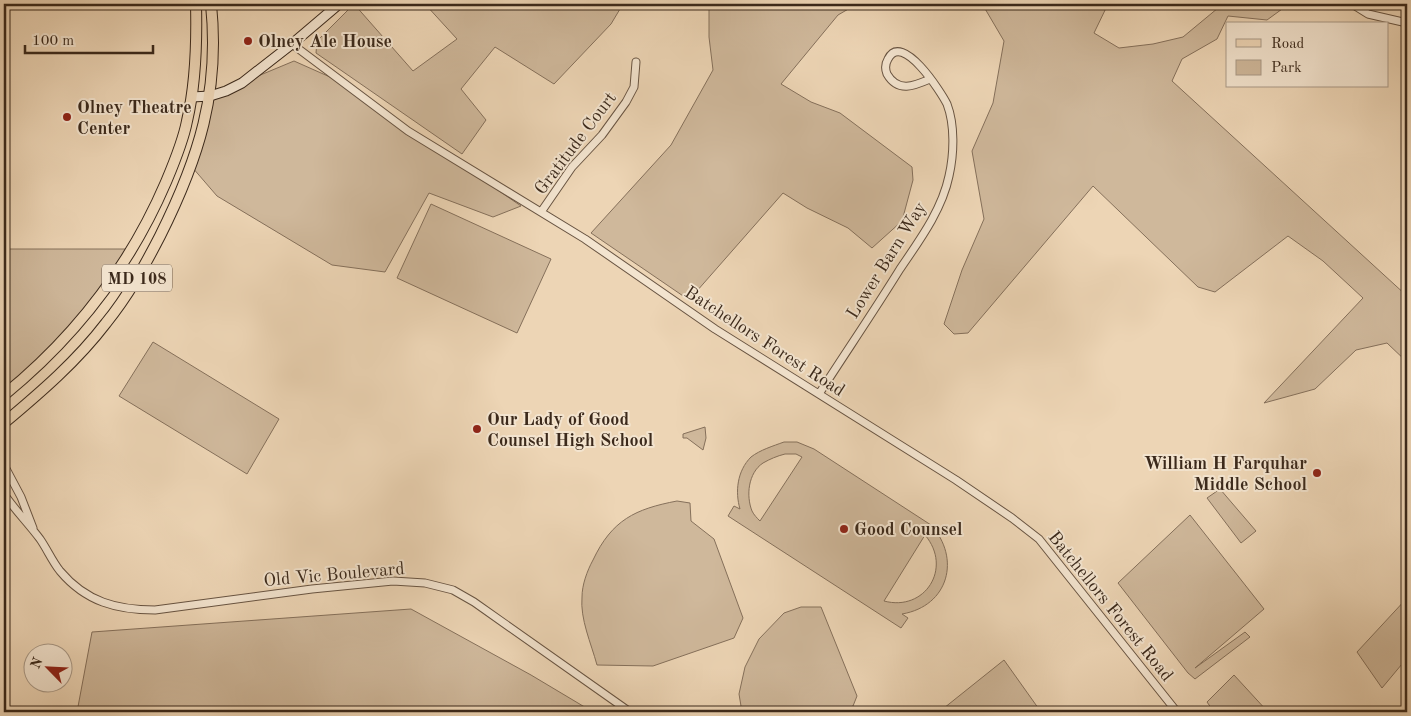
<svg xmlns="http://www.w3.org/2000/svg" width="1411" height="716" viewBox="0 0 1411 716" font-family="'Old Standard TT',serif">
<rect width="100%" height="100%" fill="#edd5b5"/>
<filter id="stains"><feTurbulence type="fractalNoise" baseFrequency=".004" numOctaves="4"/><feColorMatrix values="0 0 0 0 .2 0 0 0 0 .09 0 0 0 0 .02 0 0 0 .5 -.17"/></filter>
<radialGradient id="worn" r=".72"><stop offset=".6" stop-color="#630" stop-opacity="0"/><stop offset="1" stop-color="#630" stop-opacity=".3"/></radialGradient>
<path fill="#cfb89b" stroke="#85705b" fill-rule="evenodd" d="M 354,4 L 413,71 L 457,39 L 425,4 L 623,4 L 611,24 L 554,84 L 495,47 L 461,89 L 486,120 L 462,154 L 316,53 L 317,41 Z
M 709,4 L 857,4 L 838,15 L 781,84 L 811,102 L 840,113 L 912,167 L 913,180 L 902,221 L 872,248 L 848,228 L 807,208 L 783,193 L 689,300 L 591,233 L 671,145 L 713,70 L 709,37 Z
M 977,4 L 1108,4 L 1094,33 L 1119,48 L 1153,44 L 1183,37 L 1218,8 L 1231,4 L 1289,4 L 1267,20 L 1228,16 L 1217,39 L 1182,59 L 1172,81 L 1407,296 L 1407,362 L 1387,343 L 1356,350 L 1315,389 L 1264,403 L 1363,298 L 1323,261 L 1288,236 L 1215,292 L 1198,287 L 1093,186 L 968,333 L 954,334 L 944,324 L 962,270 L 984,219 L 972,151 L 993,103 L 1004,41 L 984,7 Z
M 294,61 L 339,81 L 521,206 L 493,217 L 429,193 L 385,272 L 332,265 L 217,196 L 192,167 L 210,96 Z
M 431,204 L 551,259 L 517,333 L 397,278 Z
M 4,249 L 132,249 L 94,305 L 4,395 Z
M 153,342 L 279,419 L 247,474 L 119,396 Z
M 705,427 L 706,438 L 703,450 L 687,438 L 683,438 L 683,434 Z
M 784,442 L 797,442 L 814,449 L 931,525 C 961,558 949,606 902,614 L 908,618 L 901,628 L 728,516 L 734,506 L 740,509 C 735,492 737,471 751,457 C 760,450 773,446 784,442 ZM 785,454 L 796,454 L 802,457 L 760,521 C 757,518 754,515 752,511 C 746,496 748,473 763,463 C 770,459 777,456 785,454 ZM 925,535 C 953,568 925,612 884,601 Z
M 1220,489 L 1256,531 L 1241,543 L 1207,498 Z
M 677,501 L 690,503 L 691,521 L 714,539 L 743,618 L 734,638 L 653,666 L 597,665 C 591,643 580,619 582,597 C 582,585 587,571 593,560 C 612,520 635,509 677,501 Z
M 1190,515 L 1264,609 L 1195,668 L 1245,632 L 1250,637 L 1195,679 L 1188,673 L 1118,583 Z
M 1407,598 L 1407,658 L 1382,688 L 1357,652 Z
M 801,607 L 821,607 L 857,696 L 853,706 L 838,712 L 742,712 L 739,694 L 745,667 L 759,639 L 784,613 Z
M 411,609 L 531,675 L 593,712 L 77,712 L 92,632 Z
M 1004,660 L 1041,712 L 939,712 Z
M 1234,675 L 1268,712 L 1214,712 L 1207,702 Z"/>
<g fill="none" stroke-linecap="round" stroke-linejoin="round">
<defs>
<path id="minor" d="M 1352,4 L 1368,14 L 1407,23
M 292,44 L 408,131 L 585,239 L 715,329 L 956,480 L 1012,518 L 1039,539 L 1177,712
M 541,212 L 572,167 L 602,135 L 626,102 L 634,87 L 636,62
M 819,394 C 846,352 874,311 900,269 C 919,241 942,210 949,176 C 954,154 955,125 947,104 C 941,92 902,31 888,59 C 885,64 885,69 887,74 C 898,93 914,86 930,79
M 4,465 L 21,497 L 33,528
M 4,494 C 15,510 28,523 40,539 C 47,549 52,561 60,571 C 86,602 117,610 155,610 L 312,589 L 393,581 L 425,583 L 453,590 L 474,602 L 630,712"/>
<path id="secondary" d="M 192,97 L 210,96 L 226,91 L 242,83 L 292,44 L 339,4"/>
<path id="primary" d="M 4,395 C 74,338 130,266 166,182 C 174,163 183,142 187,121 C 196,83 197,43 196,4
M 4,423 C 41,392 77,361 106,323 C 128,296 144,267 160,236 C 199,158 220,92 211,4"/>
</defs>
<use href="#minor" stroke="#685442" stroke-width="9"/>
<use href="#secondary" stroke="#3b291b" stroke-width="11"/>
<use href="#primary" stroke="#3b291b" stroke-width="12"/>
<use href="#minor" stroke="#f3e4cf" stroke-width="7"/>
<use href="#secondary" stroke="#f3e4cf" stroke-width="9"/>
<use href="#primary" stroke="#edd5b5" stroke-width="10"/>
</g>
<g fill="#8f2418" stroke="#f3e4cf" stroke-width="2">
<circle cx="248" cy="41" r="5"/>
<circle cx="67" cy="117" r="5"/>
<circle cx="477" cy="429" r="5"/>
<circle cx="1317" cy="473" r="5"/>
<circle cx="844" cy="529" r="5"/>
</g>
<g text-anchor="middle" stroke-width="4" stroke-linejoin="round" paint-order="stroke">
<rect fill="#f3e4cf" stroke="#726151" stroke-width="1" x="102" y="264.5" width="70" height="27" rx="4"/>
<g font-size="16" font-weight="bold" fill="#3b291b">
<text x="137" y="284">MD 108</text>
</g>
<g font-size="18" font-weight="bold" fill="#3b291b" stroke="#f3e4cf" text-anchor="start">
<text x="258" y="47">Olney Ale House</text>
<text x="77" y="113">Olney Theatre<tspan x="77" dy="21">Center</tspan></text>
<text x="487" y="425">Our Lady of Good<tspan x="487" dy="21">Counsel High School</tspan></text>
<text x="1307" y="469" text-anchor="end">William H Farquhar<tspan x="1307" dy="21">Middle School</tspan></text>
<text x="854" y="535">Good Counsel</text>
</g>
<g font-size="18" fill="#3b291b" stroke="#f3e4cf">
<text transform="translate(575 143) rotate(-53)" y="6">Gratitude Court</text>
<text transform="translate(886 260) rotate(-58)" y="6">Lower Barn Way</text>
<text transform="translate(765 341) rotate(33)" y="6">Batchellors Forest Road</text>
<text transform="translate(334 574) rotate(-5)" y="6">Old Vic Boulevard</text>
<text transform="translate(1111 606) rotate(51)" y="6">Batchellors Forest Road</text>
</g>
</g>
<rect width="1411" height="716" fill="none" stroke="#edd5b5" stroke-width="20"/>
<rect x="5" y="5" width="1401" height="706" fill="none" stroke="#3b291b" stroke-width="2.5"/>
<rect x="10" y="10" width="1391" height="696" fill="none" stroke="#3b291b"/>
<rect x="1226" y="22" width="162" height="65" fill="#f3e4cf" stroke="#a99987"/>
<rect x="1236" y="39" width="25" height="8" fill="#edd5b5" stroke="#a99987"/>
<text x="1271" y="48" font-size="15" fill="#3b291b">Road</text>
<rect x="1236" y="60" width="25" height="15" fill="#cfb89b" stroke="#a99987"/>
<text x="1271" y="72" font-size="15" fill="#3b291b">Park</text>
<g transform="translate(48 668) rotate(294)"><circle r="24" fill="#f3e4cf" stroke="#a99987"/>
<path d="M0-4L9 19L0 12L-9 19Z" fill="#8f2418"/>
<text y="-8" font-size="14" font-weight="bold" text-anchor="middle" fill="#3b291b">N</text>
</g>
<path d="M25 45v8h128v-8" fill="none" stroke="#3b291b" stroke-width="2.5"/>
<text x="32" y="45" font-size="15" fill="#3b291b" stroke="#f3e4cf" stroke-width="4" paint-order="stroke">100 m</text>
<rect width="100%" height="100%" filter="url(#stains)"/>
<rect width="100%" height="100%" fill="url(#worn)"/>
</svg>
